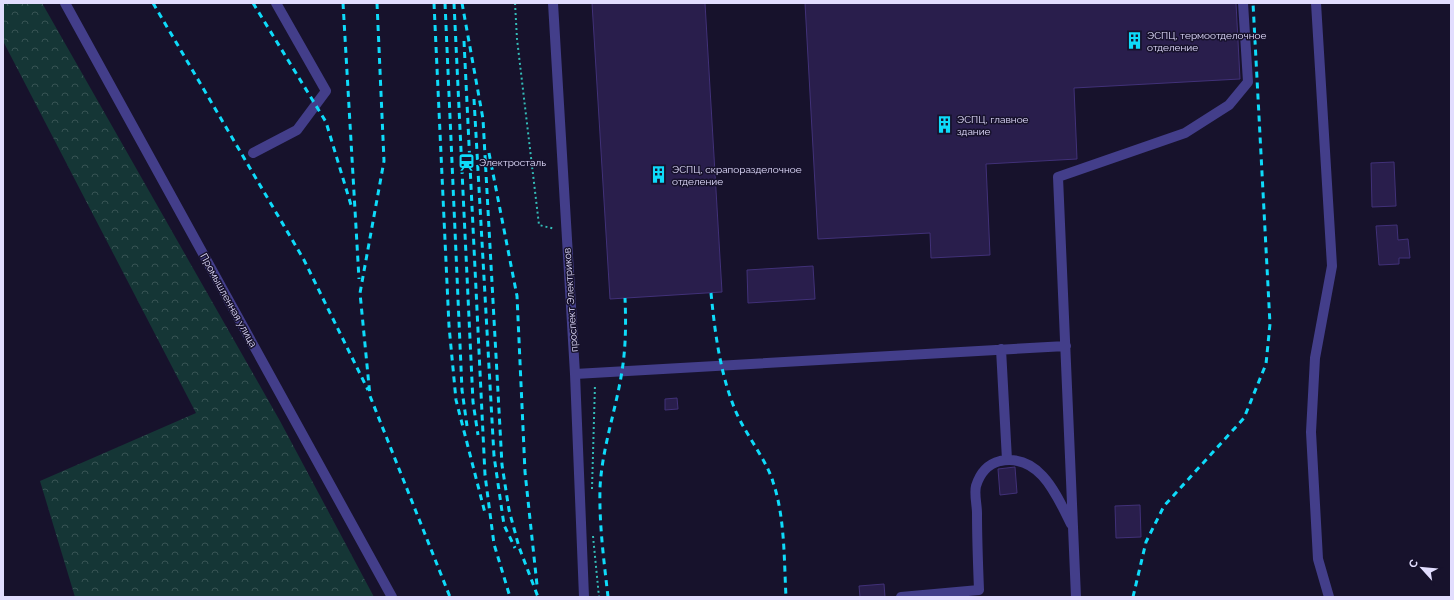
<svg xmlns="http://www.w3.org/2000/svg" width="1454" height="600" viewBox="0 0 1454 600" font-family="Raleway,sans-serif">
<defs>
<pattern id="forest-crowns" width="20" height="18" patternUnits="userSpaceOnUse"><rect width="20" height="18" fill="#153636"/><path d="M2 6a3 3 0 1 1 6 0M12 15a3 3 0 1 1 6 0" fill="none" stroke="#375354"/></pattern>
</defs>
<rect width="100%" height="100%" fill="#17122c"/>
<path fill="url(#forest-crowns)" d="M 3,3 L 42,3 L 280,421 L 374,597 L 75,597 L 40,481 L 196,413 L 3,41 Z"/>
<path fill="#291e4c" stroke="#413178" d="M 592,3 L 705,3 L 722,292 L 610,299 Z
M 805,3 L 1236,3 L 1240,79 L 1074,88 L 1077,159 L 986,164 L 990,255 L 931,258 L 930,233 L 818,239 Z
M 1394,162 L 1396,206 L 1372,207 L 1371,163 Z
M 1397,225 L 1398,240 L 1408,239 L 1410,258 L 1399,258 L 1399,264 L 1379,265 L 1376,226 Z
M 813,266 L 815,299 L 748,303 L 747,270 Z
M 677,398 L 678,409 L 665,410 L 665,399 Z
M 1015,467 L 1017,493 L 1000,495 L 998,469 Z
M 1140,505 L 1141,537 L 1116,538 L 1115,506 Z
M 884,584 L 885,597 L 860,597 L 859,586 Z"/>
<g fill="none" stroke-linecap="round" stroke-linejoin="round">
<path stroke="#34bcb8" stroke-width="2" stroke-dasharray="2 3" stroke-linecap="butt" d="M 515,3 L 517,39 L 539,225 L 555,229
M 592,489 L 595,384
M 593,536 L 599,597"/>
<path stroke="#433e8a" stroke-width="10" d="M 65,3 L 392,597
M 553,3 L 575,374 L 584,597
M 1316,3 L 1332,266 L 1315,358 L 1311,432 L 1318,559 L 1329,597
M 253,153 L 297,130 L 326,91 L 276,3
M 1001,349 L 1007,460
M 575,374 L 1066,346
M 901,597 L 979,590 C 978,565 977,539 977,513 C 977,505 974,494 976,486 C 980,473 988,464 1000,461 C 1040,453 1057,496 1071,524
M 1076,597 L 1058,177 L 1185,133 L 1229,105 L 1248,82 L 1243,3"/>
<path stroke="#0edbfa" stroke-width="3" stroke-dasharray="6 5" stroke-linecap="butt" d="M 153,3 L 304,260 L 368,390
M 253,3 L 326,122 L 351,205
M 343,3 L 359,279
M 377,3 L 384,161 L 360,293 L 370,396 L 450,597
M 434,3 L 449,326 L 456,400 L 485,513
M 445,3 L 462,390 L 467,426
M 454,3 L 473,402 L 478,435
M 462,3 L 483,119 L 502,465 L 509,510 L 519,547 L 538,597
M 464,41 L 485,475 L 494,544 L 510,597
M 474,99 L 494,456 L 504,525 L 515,548
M 489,153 L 517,296 L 525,472 L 537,585
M 711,293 C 715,333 720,374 736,412 C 746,435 766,459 773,482 C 785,517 784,560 786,597
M 608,597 C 604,561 599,524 600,488 C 602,448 616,410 622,371 C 626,346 626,322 625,298
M 1133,597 L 1146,542 L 1164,506 L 1244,418 L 1266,364 L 1270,324 L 1253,3"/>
</g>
<defs>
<symbol id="building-bare" viewBox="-9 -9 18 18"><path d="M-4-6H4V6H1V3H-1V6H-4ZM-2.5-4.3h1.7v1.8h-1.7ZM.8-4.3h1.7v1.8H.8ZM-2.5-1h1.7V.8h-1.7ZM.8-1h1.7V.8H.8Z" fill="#0edbfa" stroke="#17122c" stroke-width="2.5" paint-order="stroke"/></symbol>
<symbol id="station-bare" viewBox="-9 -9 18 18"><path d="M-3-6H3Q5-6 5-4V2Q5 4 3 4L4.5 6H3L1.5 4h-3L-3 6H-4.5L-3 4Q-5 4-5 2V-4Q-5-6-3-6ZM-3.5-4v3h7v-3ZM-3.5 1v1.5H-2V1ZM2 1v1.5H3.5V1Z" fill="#0edbfa" stroke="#17122c" stroke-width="2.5" paint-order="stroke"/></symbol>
</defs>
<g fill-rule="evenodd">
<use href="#building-bare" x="1122" y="28" width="25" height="25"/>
<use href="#building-bare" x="932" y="112" width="25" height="25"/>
<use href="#station-bare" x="454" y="150" width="25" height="25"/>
<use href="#building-bare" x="646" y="162" width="25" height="25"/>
</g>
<g text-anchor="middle" stroke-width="3" stroke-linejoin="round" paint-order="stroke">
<g font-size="10" fill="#e2ddfe" stroke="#17122c" text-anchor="start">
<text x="1147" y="39">ЭСПЦ, термоотделочное<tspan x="1147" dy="12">отделение</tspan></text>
<text x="957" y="123">ЭСПЦ, главное<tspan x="957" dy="12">здание</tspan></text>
<text x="479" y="166">Электросталь</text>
<text x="672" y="173">ЭСПЦ, скрапоразделочное<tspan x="672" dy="12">отделение</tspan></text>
</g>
<g font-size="10" fill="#e2ddfe" stroke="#17122c">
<text transform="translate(229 300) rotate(61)" y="4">Промышленная улица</text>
<text transform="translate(570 300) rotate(-94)" y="4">проспект Электриков</text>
</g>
</g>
<rect width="1454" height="600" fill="none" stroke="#e2ddfe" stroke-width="8"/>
<g transform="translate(1422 568) rotate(297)" stroke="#17122c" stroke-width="3" paint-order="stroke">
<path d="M0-3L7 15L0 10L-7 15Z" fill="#e2ddfe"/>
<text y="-6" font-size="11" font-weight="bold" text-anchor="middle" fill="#e2ddfe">С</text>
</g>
</svg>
